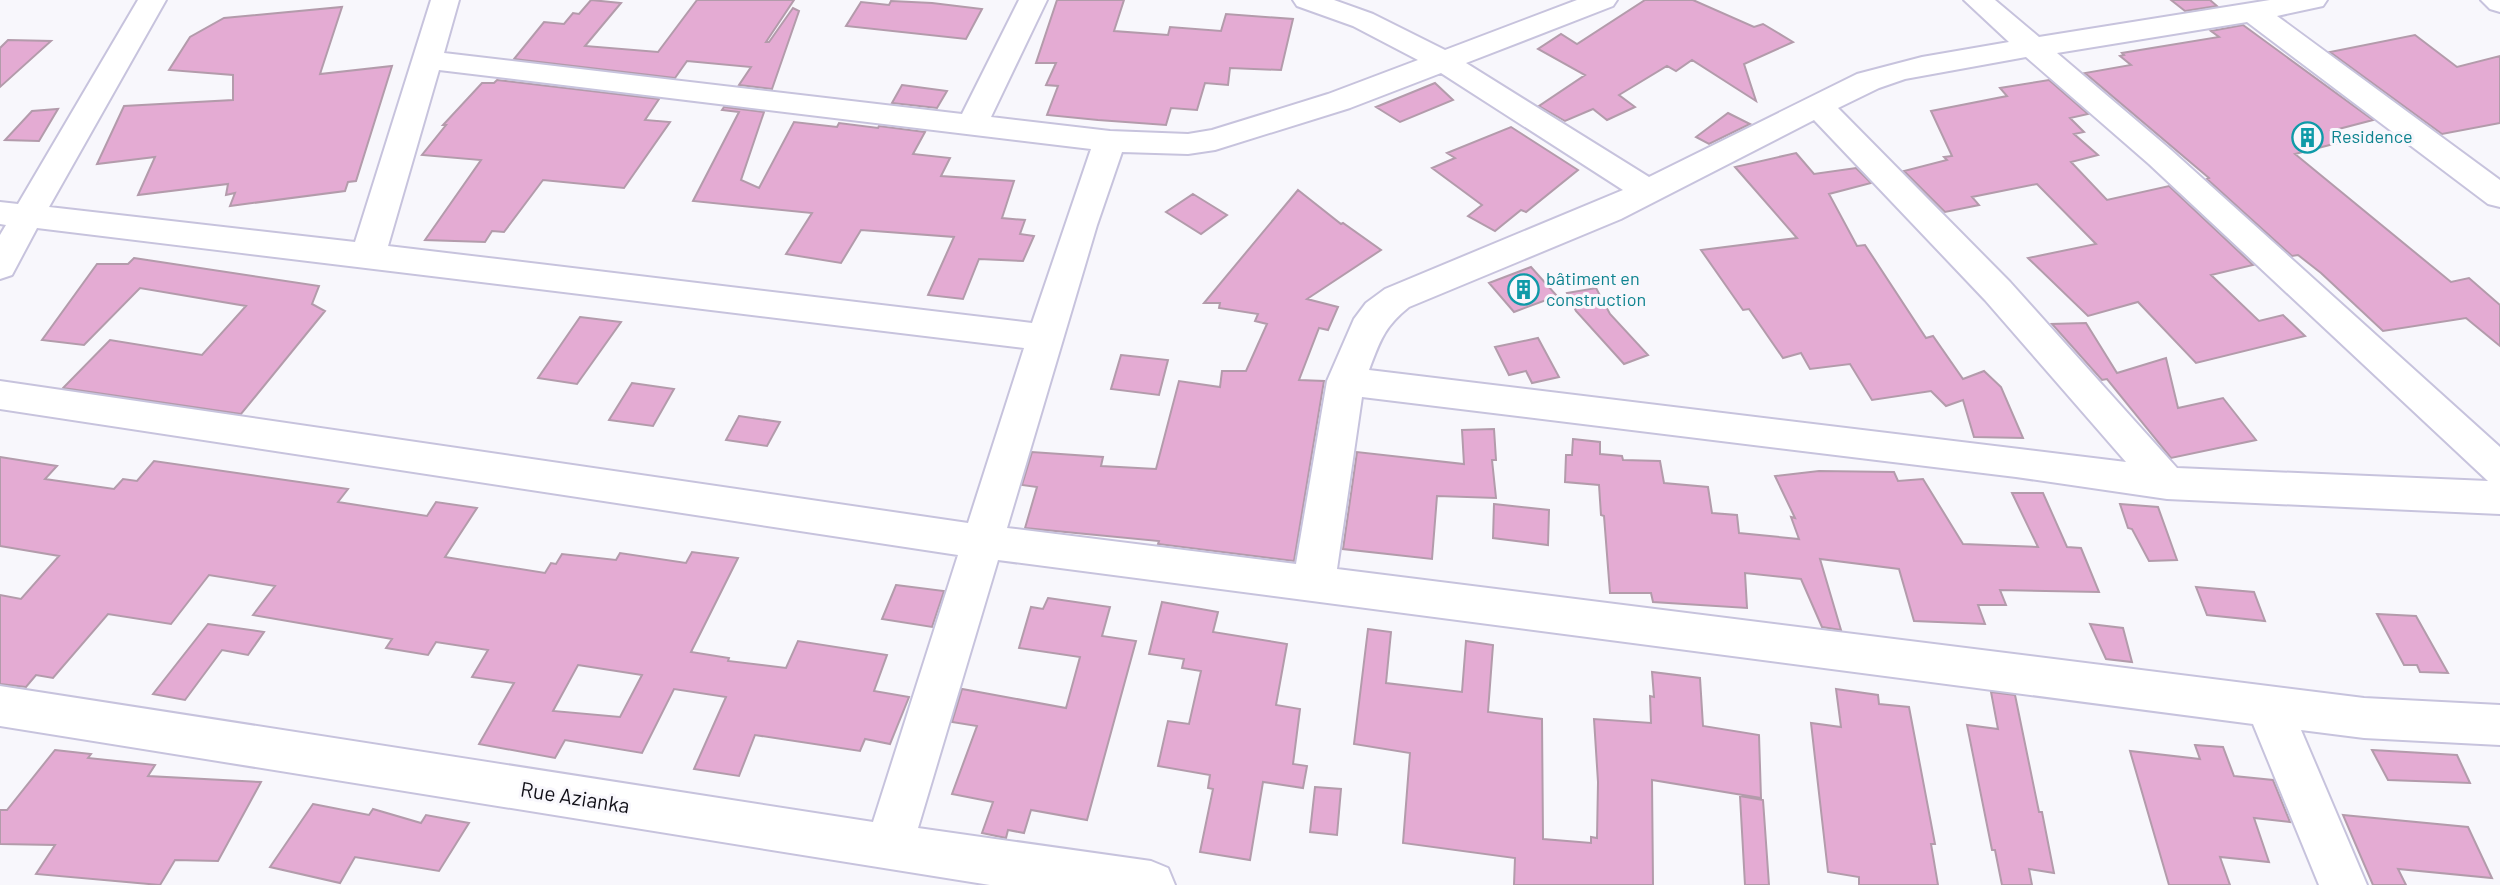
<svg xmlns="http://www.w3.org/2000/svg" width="2500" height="885" viewBox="0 0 2500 885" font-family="Barlow,sans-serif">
<rect width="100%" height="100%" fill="#f8f7fc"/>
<path fill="#e4abd3" stroke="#b39bab" stroke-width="2" fill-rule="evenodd" d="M 591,0 L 621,3 L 585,46 L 658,52 L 697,0 L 794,0 L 766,42 L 769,42 L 793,8 L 799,11 L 772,89 L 739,85 L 751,67 L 687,61 L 675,78 L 514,59 L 544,22 L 564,24 L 573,13 L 579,14 Z
M 1057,0 L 1124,0 L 1114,31 L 1168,35 L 1170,27 L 1221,31 L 1226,14 L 1293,19 L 1281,70 L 1230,68 L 1228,85 L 1205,83 L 1197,110 L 1171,108 L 1166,125 L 1098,120 L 1047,115 L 1058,86 L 1046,85 L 1056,63 L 1036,63 Z
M 1645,0 L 1693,0 L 1754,27 L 1763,24 L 1793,42 L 1744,64 L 1756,101 L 1692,60 L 1676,71 L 1667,66 L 1619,95 L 1635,107 L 1607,120 L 1593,109 L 1565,121 L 1539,106 L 1585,75 L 1538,49 L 1561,34 L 1577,44 Z
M 2171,0 L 2210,0 L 2217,6 L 2185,11 Z
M 891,1 L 932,3 L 982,9 L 966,39 L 846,26 L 861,2 L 889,5 Z
M 342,7 L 320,74 L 392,66 L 356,181 L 348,182 L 345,191 L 230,206 L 235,193 L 226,195 L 228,184 L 138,195 L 155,157 L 97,164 L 124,106 L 233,100 L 233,75 L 169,70 L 190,37 L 224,18 Z
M 2243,25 L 2373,120 L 2331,131 L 2345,141 L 2295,154 L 2451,282 L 2469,278 L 2500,305 L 2500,346 L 2466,318 L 2383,331 L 2321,273 L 2298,255 L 2292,256 L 2207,179 L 2209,178 L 2085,73 L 2131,65 L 2120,56 L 2124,55 L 2122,53 L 2219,37 L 2211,31 Z
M 2415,35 L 2457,67 L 2500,56 L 2500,123 L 2442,134 L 2330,52 Z
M 8,40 L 51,41 L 0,87 L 0,48 Z
M 497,80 L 659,99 L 645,120 L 670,122 L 624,188 L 543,180 L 504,232 L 492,231 L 485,242 L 425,240 L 481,160 L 422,155 L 446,125 L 443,125 L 482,83 L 494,83 Z
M 2049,80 L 2088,114 L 2070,118 L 2084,132 L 2074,134 L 2098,155 L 2071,162 L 2107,200 L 2169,186 L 2253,265 L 2211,275 L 2259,321 L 2283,315 L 2305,336 L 2196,363 L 2138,302 L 2088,316 L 2028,258 L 2096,244 L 2037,184 L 1972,197 L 1979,205 L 1945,212 L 1904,171 L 1947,160 L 1944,157 L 1952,156 L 1931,111 L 2007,96 L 2000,88 Z
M 1435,83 L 1453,100 L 1400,122 L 1376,107 Z
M 902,85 L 947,91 L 937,108 L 892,103 Z
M 724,107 L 764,112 L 741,180 L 759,188 L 794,122 L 837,127 L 839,123 L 878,128 L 879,126 L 925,132 L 913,154 L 950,158 L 941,176 L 1014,181 L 1002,218 L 1025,220 L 1020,234 L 1034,236 L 1023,261 L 979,259 L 963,299 L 928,295 L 954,237 L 861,230 L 841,263 L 786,254 L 812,213 L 693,201 L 739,112 L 722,110 Z
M 58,109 L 39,141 L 5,140 L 32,111 Z
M 1728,113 L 1750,124 L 1709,144 L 1696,137 Z
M 1511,127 L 1578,170 L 1526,212 L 1521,210 L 1495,231 L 1468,216 L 1482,205 L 1432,168 L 1455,158 L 1447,153 Z
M 1796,153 L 1814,174 L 1856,168 L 1871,183 L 1829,194 L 1857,246 L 1865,245 L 1926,338 L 1933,336 L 1963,379 L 1984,371 L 2001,387 L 2023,438 L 1974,437 L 1963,400 L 1946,406 L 1931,391 L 1872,400 L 1850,364 L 1810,369 L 1801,353 L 1783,358 L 1749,309 L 1743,310 L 1701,250 L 1797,238 L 1735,167 Z
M 1298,190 L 1341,224 L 1343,223 L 1381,250 L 1307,299 L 1338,307 L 1328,330 L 1319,328 L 1299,380 L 1324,381 L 1294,561 L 1158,544 L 1159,541 L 1025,528 L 1037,487 L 1022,485 L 1032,452 L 1103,457 L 1101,466 L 1156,469 L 1179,381 L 1220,387 L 1222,371 L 1246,371 L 1267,324 L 1255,321 L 1258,314 L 1219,308 L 1220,303 L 1204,303 Z
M 1193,194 L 1227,215 L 1201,234 L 1166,212 Z
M 134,258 L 319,286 L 312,304 L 325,311 L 241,414 L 63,388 L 110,340 L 202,355 L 246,306 L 140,288 L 84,345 L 42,340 L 97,264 L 128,264 Z
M 1531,267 L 1557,296 L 1514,312 L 1489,283 Z
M 1596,288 L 1610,314 L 1648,355 L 1624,364 L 1576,311 L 1567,293 Z
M 580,317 L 621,322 L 577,384 L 538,378 Z
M 2086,323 L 2117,373 L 2166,358 L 2178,408 L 2223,398 L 2256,440 L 2171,458 L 2107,379 L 2102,380 L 2052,324 Z
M 1538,338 L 1559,377 L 1532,383 L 1526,371 L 1509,375 L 1495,347 Z
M 1121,355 L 1168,360 L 1159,395 L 1111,389 Z
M 632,383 L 674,389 L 653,426 L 609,420 Z
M 739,416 L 780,422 L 767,446 L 726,440 Z
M 1494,429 L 1496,460 L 1492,460 L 1496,498 L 1437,496 L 1432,559 L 1343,549 L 1357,452 L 1464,464 L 1462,430 Z
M 1573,439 L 1600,442 L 1600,454 L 1622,456 L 1623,460 L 1660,461 L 1664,483 L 1708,487 L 1712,513 L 1737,515 L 1739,533 L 1799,539 L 1791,517 L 1795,518 L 1775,476 L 1819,471 L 1894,472 L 1898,481 L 1923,479 L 1963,544 L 2038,547 L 2012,493 L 2043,493 L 2067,547 L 2081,548 L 2099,592 L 2000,590 L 2006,605 L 1978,605 L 1985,624 L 1914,621 L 1899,569 L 1820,559 L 1841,630 L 1822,627 L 1801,579 L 1745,573 L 1747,608 L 1653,602 L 1651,593 L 1610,593 L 1604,516 L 1601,515 L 1599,485 L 1565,482 L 1566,455 L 1572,455 Z
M 0,457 L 57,466 L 45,479 L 114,489 L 123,479 L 137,481 L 154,461 L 348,489 L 338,502 L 427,516 L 436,502 L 477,508 L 445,557 L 545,573 L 551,563 L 556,564 L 562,554 L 616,560 L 620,553 L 686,563 L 692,552 L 738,558 L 691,652 L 729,658 L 728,661 L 786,668 L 798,641 L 887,655 L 874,691 L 909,697 L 890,744 L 865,739 L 860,751 L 755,735 L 739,776 L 694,769 L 726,697 L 674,689 L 642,753 L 565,740 L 555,758 L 479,744 L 514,683 L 472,677 L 488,650 L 436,642 L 428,655 L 386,648 L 392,639 L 253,615 L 275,586 L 209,575 L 171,624 L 108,614 L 53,678 L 36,675 L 26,687 L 0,684 L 0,595 L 21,599 L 59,556 L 0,546 ZM 578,665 L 642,675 L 620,717 L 553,711 Z
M 1494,504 L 1549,510 L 1548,545 L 1493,538 Z
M 2120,504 L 2158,507 L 2177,560 L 2149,561 L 2132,529 L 2128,528 Z
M 896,585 L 944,591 L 932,627 L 882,619 Z
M 2196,587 L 2254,592 L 2265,621 L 2207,615 Z
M 1048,598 L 1110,607 L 1102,636 L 1136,641 L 1087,820 L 1031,810 L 1024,833 L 1008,830 L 1006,838 L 982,833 L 993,802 L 952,794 L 977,726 L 952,722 L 962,689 L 1066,708 L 1080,657 L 1019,648 L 1031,607 L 1043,609 Z
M 1162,602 L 1218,612 L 1213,632 L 1287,644 L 1276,705 L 1300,709 L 1293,764 L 1307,766 L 1303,788 L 1263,782 L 1250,860 L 1200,852 L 1213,789 L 1208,788 L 1210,775 L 1158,766 L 1168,721 L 1189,724 L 1201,671 L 1182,668 L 1184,659 L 1149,654 Z
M 2377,614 L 2416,616 L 2448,673 L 2420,672 L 2417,665 L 2404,665 Z
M 208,624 L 264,632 L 248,655 L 222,650 L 185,700 L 153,694 Z
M 2090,624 L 2123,628 L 2132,662 L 2106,659 Z
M 1368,629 L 1391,632 L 1386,683 L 1462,692 L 1466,641 L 1493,645 L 1488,712 L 1542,719 L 1543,839 L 1591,843 L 1591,837 L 1597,838 L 1598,782 L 1594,719 L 1651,723 L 1650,696 L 1654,697 L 1652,672 L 1700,678 L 1703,726 L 1759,735 L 1761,798 L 1652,780 L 1653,885 L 1514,885 L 1515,858 L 1403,843 L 1410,753 L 1354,744 Z
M 1836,689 L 1878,695 L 1879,704 L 1909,707 L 1935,844 L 1931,844 L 1938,885 L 1859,885 L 1859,877 L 1828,872 L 1811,723 L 1841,727 Z
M 1991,692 L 2015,695 L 2039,812 L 2042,812 L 2054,873 L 2029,869 L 2032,885 L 2002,885 L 1995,850 L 1992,850 L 1967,725 L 1998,729 Z
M 2195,745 L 2223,747 L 2234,776 L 2273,780 L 2290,822 L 2254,818 L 2269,862 L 2220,857 L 2230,885 L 2169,885 L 2130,751 L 2200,759 Z
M 55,750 L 91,754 L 88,758 L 155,765 L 148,776 L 261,782 L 218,861 L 175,860 L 160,885 L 36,874 L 55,845 L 0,844 L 0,810 L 7,810 Z
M 2372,750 L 2457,755 L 2470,783 L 2388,780 Z
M 1315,787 L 1341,789 L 1337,835 L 1310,832 Z
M 1740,796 L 1763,800 L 1769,885 L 1745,885 Z
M 313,804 L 369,815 L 373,809 L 421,823 L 426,815 L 469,823 L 439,871 L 355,857 L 340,883 L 270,867 Z
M 2343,815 L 2468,827 L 2492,878 L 2398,869 L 2406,885 L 2373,885 Z"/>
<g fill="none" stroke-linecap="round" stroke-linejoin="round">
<defs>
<path id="minor" d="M 138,0 L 166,0 L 49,207 L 355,242 L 431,0 L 459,0 L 444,53 L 962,114 L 1019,0 L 1047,0 L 991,117 L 1110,131 L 1188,134 L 1212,130 L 1328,94 L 1418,60 L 1353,26 L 1297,6 L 1293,0 L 1334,0 L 1373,14 L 1445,50 L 1577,0 L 1617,0 L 1613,6 L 1466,63 L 1649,177 L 1857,74 L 1922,57 L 2009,42 L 1964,0 L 1995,0 L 2039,37 L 2270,0 L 2327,0 L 2323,6 L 2277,16 L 2500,180 L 2500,207 L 2488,204 L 2247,22 L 2057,53 L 2171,150 L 2500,447 L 2500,514 L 2167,499 L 2016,477 L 1362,397 L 1337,569 L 2364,698 L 2500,705 L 2500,745 L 2364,738 L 2301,730 L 2367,885 L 2319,885 L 2253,724 L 998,560 L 918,828 L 1151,861 L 1168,868 L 1175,885 L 990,885 L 0,726 L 0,686 L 873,822 L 958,555 L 0,409 L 0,381 L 968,523 L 1024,348 L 37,228 L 12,275 L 0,279 L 0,235 L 6,225 L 0,224 L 0,202 L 18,204 ZM 2026,57 L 2149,164 L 2488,481 L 2177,468 L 2010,282 L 1838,108 L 1879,88 L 1905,79 ZM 439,70 L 1091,149 L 1032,323 L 388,246 ZM 1441,73 L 1623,190 L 1385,289 L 1366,303 L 1354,319 L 1327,381 L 1296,564 L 1007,528 L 1097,225 L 1122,152 L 1188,154 L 1215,150 L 1350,108 ZM 1814,120 L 1985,300 L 2126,462 L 1369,370 C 1380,341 1384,327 1409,307 L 1621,219 Z
M 2481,0 L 2500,0 L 2500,12 L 2490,9 Z"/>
</defs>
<use href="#minor" stroke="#c7c3dd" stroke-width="4"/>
<use href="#minor" fill="#fff" fill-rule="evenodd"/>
</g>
<defs>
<symbol id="building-ring" viewBox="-11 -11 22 22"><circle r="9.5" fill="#f8f7fc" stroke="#0f9aa8" stroke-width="1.5"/><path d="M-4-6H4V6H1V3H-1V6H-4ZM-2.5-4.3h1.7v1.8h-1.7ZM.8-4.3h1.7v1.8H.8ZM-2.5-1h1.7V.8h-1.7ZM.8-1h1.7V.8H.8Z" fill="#0f9aa8"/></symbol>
</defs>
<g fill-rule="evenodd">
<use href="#building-ring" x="2290" y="120" width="35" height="35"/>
<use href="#building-ring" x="1506" y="272" width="35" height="35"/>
</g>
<g text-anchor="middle" stroke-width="6" stroke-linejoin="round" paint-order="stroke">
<g font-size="18" fill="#0d838f" stroke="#f8f7fc" text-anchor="start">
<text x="2331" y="143">Residence</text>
<text x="1546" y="285">bâtiment en<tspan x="1546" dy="21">construction</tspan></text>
</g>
<g font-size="21" fill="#100f17" stroke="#f8f7fc">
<text transform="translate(575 798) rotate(9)" y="7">Rue Azianka</text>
</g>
</g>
</svg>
